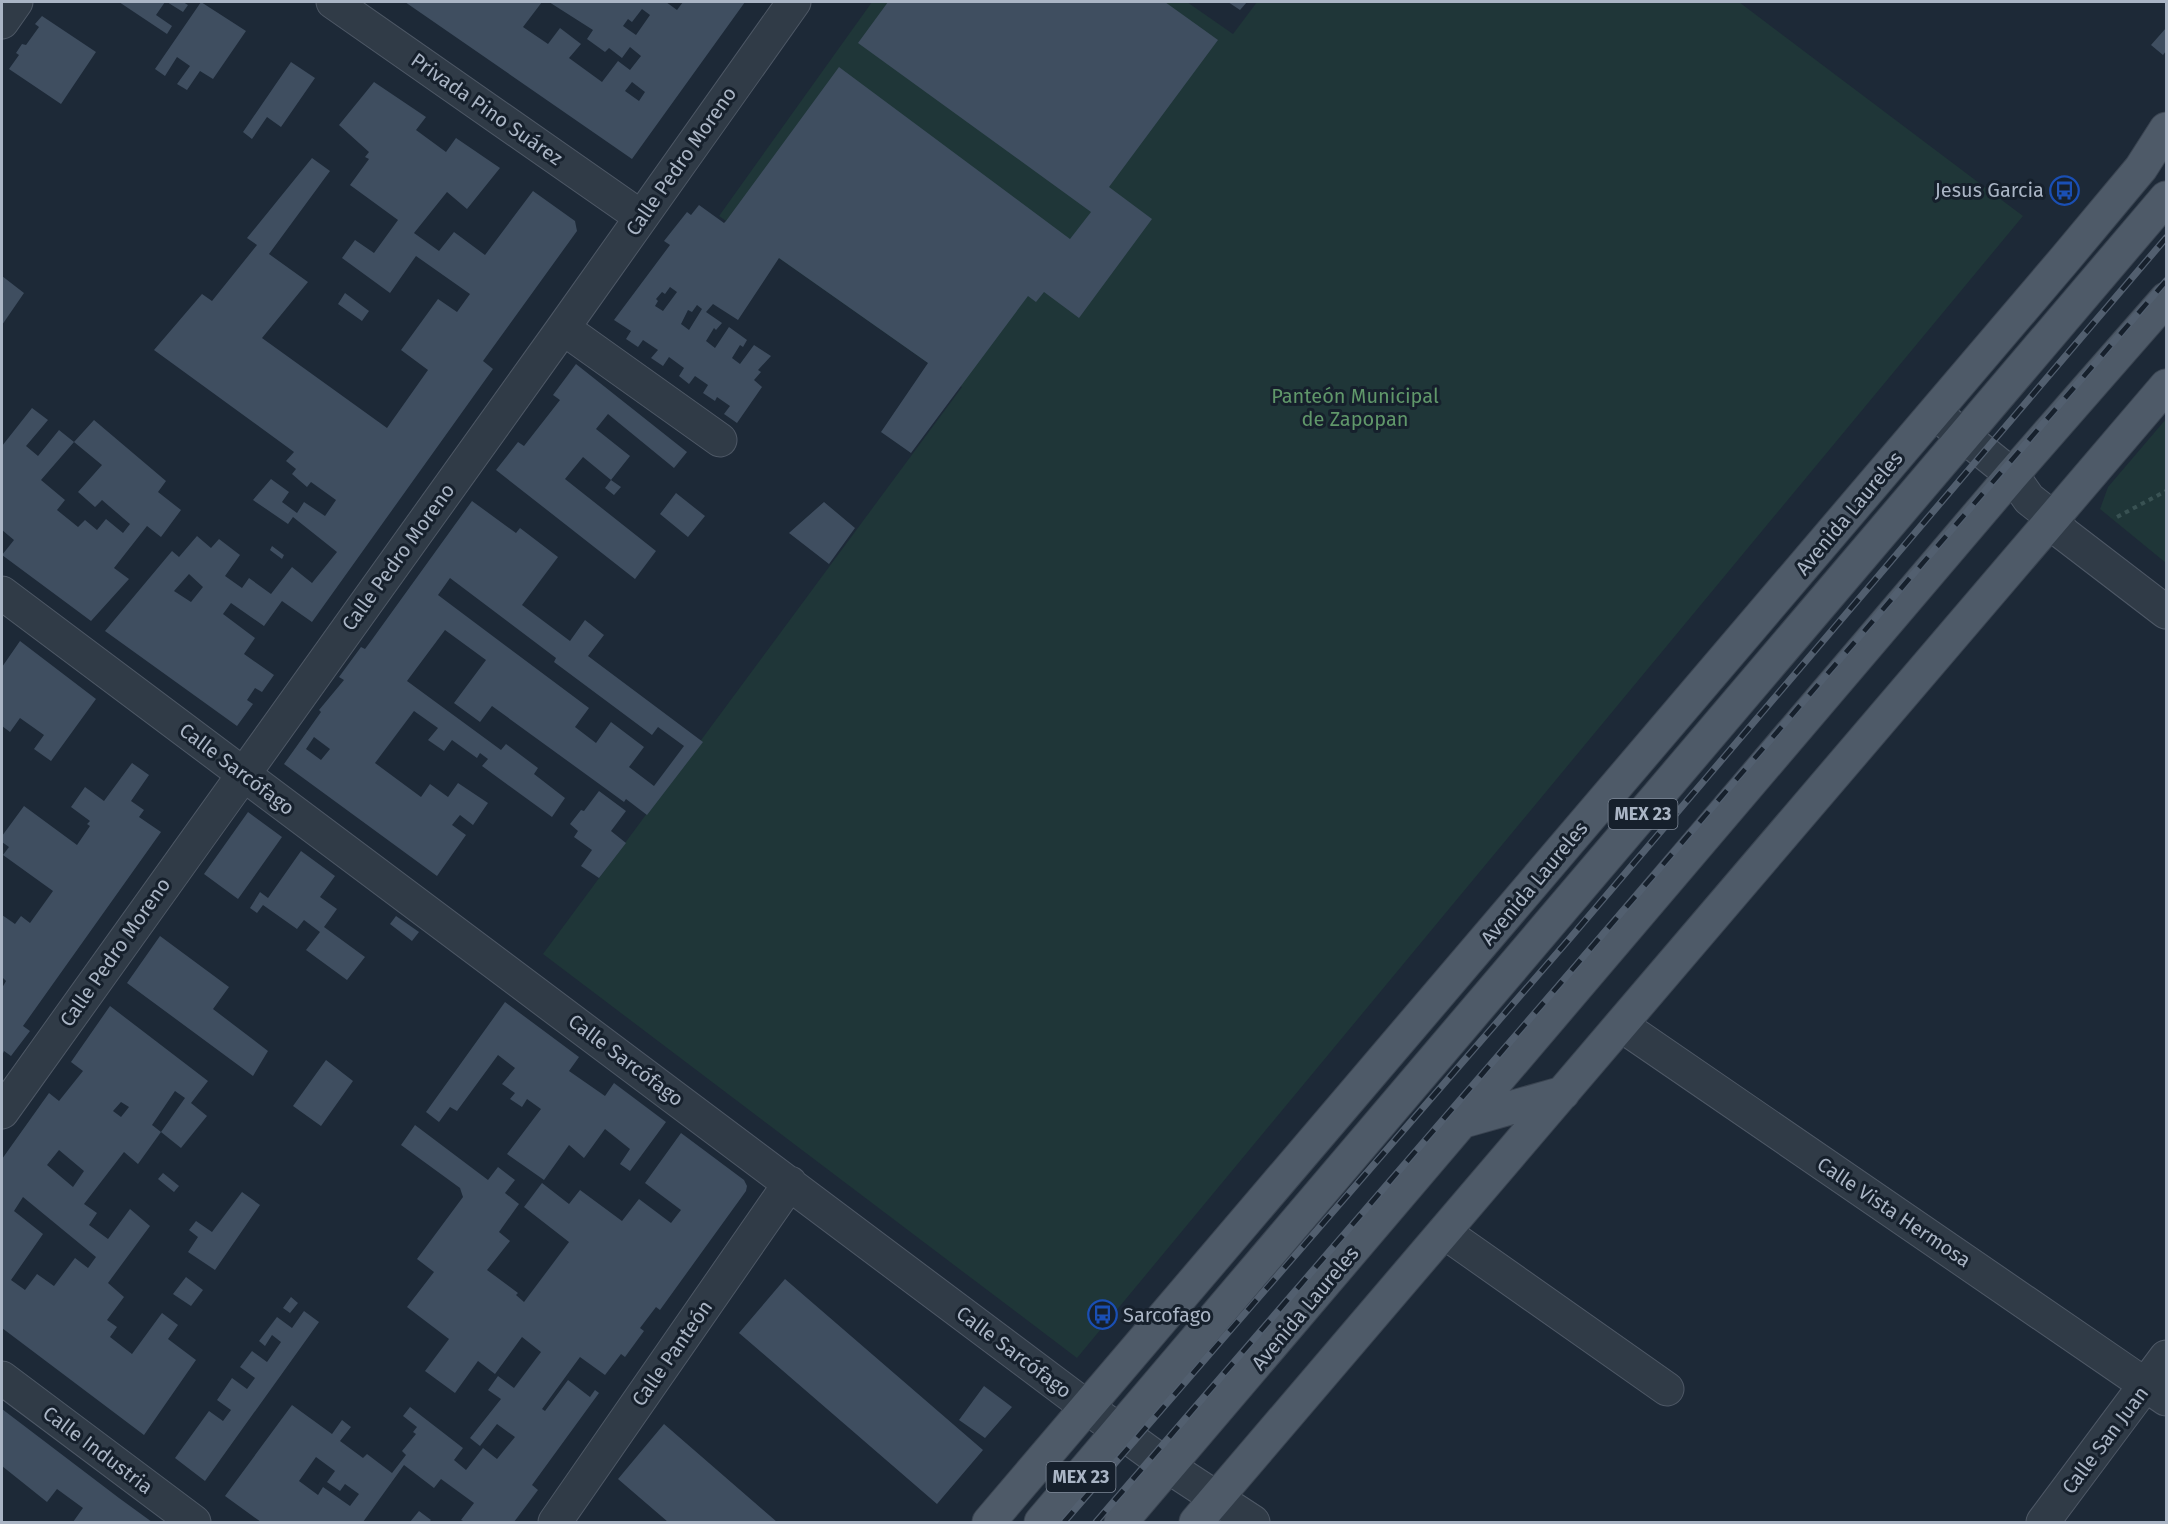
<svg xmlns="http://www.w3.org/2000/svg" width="2168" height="1524" viewBox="0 0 2168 1524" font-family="'Fira Sans',sans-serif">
<rect width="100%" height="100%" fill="#1d2937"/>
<path fill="#1f3638" d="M 872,2 L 1187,2 L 1233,34 L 1257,2 L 1739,2 L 2023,216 L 1077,1358 L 543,954 L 962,387 L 719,216 Z
M 2166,419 L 2166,563 L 2100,509 L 2108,487 Z"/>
<path fill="#3f4e60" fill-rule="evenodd" d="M 119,2 L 165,2 L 156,15 L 172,26 L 167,34 Z
M 167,2 L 183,2 L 188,5 L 183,12 Z
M 201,2 L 246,31 L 213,79 L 200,71 L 187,90 L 177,84 L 190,66 L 177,57 L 165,76 L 155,69 Z
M 405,2 L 542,2 L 523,27 L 548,44 L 560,28 L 581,44 L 569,58 L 602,82 L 618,61 L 630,70 L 641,56 L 630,47 L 622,58 L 609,48 L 605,52 L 587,39 L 593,30 L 549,2 L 666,2 L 677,10 L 683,2 L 745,2 L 632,159 ZM 642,9 L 650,15 L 636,35 L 623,26 L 628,19 L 632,22 ZM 632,82 L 645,92 L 639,101 L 625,91 Z
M 888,2 L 1165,2 L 1218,40 L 1109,187 L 1152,219 L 1079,318 L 1044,292 L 1036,302 L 1028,296 L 911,453 L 881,432 L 928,363 L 779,258 L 738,320 L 713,304 L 706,312 L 722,323 L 716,330 L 714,328 L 706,341 L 715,348 L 729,327 L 747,340 L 743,347 L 740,345 L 732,358 L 740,364 L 754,345 L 771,356 L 758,370 L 761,372 L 754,380 L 762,387 L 737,423 L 724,414 L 730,406 L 717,397 L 715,401 L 703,393 L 708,385 L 695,376 L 689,384 L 679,376 L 684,368 L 669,357 L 663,366 L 651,358 L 658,350 L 643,340 L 638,347 L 626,339 L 631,331 L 614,320 L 670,245 L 664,241 L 687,212 L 691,215 L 699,205 L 724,223 L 726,221 L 839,67 L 1070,239 L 1091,212 L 858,43 ZM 670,287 L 677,292 L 663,311 L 655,306 L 658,301 L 656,299 L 662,292 L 665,294 ZM 697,305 L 702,309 L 689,330 L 681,324 L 688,310 L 692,312 Z
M 1228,2 L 1247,2 L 1240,10 Z
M 42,16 L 96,52 L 61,104 L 9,69 L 19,55 L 16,53 L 22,44 L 26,45 L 39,27 L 35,24 Z
M 2166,28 L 2166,51 L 2163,55 L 2151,45 Z
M 291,62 L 315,78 L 281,127 L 267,117 L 252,139 L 243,132 Z
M 374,82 L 426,117 L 416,130 L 446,152 L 456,138 L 500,168 L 467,209 L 447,192 L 414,233 L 439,251 L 454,232 L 485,255 L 533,191 L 575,221 L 577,231 L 483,361 L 493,369 L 312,622 L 282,601 L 264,626 L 231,603 L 223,614 L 255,638 L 244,654 L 274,675 L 262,692 L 255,688 L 247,700 L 253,704 L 237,726 L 105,631 L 172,551 L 179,557 L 197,536 L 211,548 L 219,539 L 240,555 L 225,576 L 242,588 L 249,578 L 271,594 L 292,567 L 312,583 L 337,552 L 293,517 L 288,524 L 253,500 L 271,479 L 289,492 L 282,502 L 297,513 L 304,502 L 325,516 L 336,500 L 311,482 L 307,487 L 292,474 L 296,469 L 286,461 L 294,452 L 154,350 L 202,294 L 212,301 L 257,245 L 247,238 L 312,158 L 330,171 L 269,254 L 308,282 L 262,338 L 387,428 L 428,370 L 401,350 L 438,299 L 457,312 L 470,294 L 416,256 L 390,293 L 342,258 L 355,240 L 374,253 L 398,220 L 350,185 L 369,159 L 365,157 L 369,152 L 339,125 ZM 189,574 L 203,587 L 191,602 L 174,591 Z
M 2,276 L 24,293 L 2,325 Z
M 345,293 L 369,311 L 362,321 L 338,304 Z
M 576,364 L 687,452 L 674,468 L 608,414 L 596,429 L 630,456 L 611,480 L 583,457 L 565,479 L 656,551 L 635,579 L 496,470 L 518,442 L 524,446 L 560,400 L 553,395 Z
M 32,408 L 48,420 L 26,446 L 38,456 L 59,430 L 74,442 L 41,480 L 65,500 L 57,510 L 78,527 L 85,520 L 97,530 L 106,519 L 123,533 L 130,524 L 102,500 L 95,507 L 78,492 L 102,465 L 74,442 L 94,420 L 166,481 L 158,492 L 181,510 L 161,537 L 147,526 L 114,568 L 129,579 L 91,621 L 2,555 L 14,540 L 2,530 L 2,446 Z
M 611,480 L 621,487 L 614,495 L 605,488 Z
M 676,493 L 705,516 L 688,537 L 660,514 Z
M 472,501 L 516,533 L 520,528 L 558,557 L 522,605 L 570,641 L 585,620 L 604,635 L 588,656 L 703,742 L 647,815 L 626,799 L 624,802 L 492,706 L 480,722 L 454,703 L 486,660 L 445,630 L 407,681 L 501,750 L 506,744 L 538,768 L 534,774 L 565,798 L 552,817 L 482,766 L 488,759 L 480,753 L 477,758 L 452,740 L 444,751 L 428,740 L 438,728 L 414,711 L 375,763 L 421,797 L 430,784 L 448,797 L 458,783 L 488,803 L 473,825 L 460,815 L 452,825 L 466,835 L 437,876 L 284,764 L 321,712 L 319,710 L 344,680 L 339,677 L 361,647 L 365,649 L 371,641 ZM 450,578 L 556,658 L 554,662 L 652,735 L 658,727 L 684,746 L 654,786 L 629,767 L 644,747 L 611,722 L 596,743 L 575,727 L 589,708 L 438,595 ZM 314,737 L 330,749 L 321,760 L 306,749 Z
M 824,502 L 855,528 L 829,564 L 789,533 Z
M 272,546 L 284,555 L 282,559 L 270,550 Z
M 20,641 L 96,699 L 51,761 L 34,749 L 44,735 L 20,718 L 10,732 L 2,726 L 2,667 Z
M 132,763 L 149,775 L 131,801 L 144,810 L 139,817 L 161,832 L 23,1026 L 30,1031 L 11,1056 L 4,1051 L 2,1056 L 2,988 L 6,981 L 2,977 L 2,915 L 15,924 L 21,916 L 30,923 L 53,891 L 3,855 L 9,847 L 2,842 L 2,836 L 24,806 L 77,845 L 90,826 L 87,824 L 90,821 L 71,807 L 85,787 L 104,801 Z
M 599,791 L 626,811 L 611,831 L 626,843 L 599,878 L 581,866 L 592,850 L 574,837 L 578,831 L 570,824 L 581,810 L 584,811 Z
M 248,812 L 282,837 L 238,899 L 204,874 Z
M 301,851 L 335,876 L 320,897 L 337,909 L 324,927 L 365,957 L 347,980 L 306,950 L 320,932 L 304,920 L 297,929 L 263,905 L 257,913 L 250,908 L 260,892 L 268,898 Z
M 396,916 L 419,932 L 412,941 L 390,924 Z
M 160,936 L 229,987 L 213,1009 L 268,1051 L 253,1076 L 127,983 Z
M 505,1002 L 579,1057 L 569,1071 L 605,1096 L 614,1083 L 666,1122 L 630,1171 L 620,1164 L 630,1149 L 605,1129 L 584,1158 L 569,1145 L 544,1180 L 507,1154 L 541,1109 L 527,1099 L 522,1107 L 510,1099 L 515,1093 L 502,1084 L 515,1068 L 498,1055 L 457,1111 L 450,1107 L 439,1122 L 426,1112 Z
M 110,1006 L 208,1081 L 191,1103 L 207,1116 L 181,1148 L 161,1132 L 138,1164 L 124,1152 L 84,1204 L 97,1213 L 89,1225 L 108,1239 L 130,1209 L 150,1226 L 108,1283 L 124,1297 L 107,1320 L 117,1327 L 110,1337 L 132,1354 L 162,1313 L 178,1325 L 168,1339 L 196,1360 L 144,1435 L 2,1328 L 2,1159 L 49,1093 L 59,1101 L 83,1071 L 71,1062 ZM 175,1091 L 185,1098 L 161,1132 L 152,1125 ZM 121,1102 L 129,1107 L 121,1117 L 113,1111 ZM 59,1150 L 84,1171 L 73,1187 L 47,1165 ZM 23,1197 L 96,1257 L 88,1268 L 75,1258 L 54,1286 L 37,1274 L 25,1290 L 11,1280 L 43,1234 L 14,1211 Z
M 326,1060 L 353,1081 L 321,1126 L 293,1106 Z
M 415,1125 L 488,1180 L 498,1167 L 515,1180 L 505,1193 L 519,1204 L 499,1232 L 510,1241 L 487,1270 L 518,1293 L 516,1295 L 524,1302 L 569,1242 L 524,1207 L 542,1183 L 569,1204 L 580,1190 L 622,1221 L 639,1199 L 671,1223 L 681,1210 L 645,1183 L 681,1133 L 744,1180 L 747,1186 L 746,1191 L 660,1310 L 656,1307 L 640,1328 L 644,1331 L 625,1357 L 621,1354 L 605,1375 L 580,1357 L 542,1409 L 545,1411 L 568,1380 L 590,1397 L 595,1390 L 599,1393 L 532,1485 L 538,1490 L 514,1522 L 465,1522 L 461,1520 L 474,1503 L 441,1479 L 434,1488 L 404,1465 L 363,1522 L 261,1522 L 225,1496 L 292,1405 L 332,1434 L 342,1420 L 351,1427 L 340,1441 L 363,1458 L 367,1454 L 392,1473 L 406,1455 L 402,1451 L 416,1434 L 413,1432 L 417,1427 L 403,1416 L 410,1407 L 463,1448 L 454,1460 L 466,1470 L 483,1448 L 497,1459 L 515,1437 L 497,1424 L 480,1446 L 470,1438 L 501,1399 L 488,1390 L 498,1376 L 514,1388 L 541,1352 L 522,1337 L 495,1374 L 478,1361 L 455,1393 L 425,1371 L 449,1339 L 407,1307 L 434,1272 L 417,1259 L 463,1197 L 460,1188 L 401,1145 ZM 316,1457 L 335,1471 L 327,1482 L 340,1491 L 345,1484 L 359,1494 L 350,1506 L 323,1487 L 318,1495 L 299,1481 Z
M 163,1173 L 179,1186 L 174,1192 L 158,1179 Z
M 242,1192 L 260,1205 L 215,1270 L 188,1252 L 198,1237 L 189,1230 L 196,1221 L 212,1232 Z
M 186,1277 L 203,1290 L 191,1306 L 173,1294 Z
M 785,1279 L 983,1450 L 937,1504 L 739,1333 Z
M 291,1297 L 298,1303 L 290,1313 L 283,1308 Z
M 304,1311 L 319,1322 L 205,1481 L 175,1458 L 209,1411 L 223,1421 L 231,1410 L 217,1400 L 232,1378 L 247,1389 L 255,1378 L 240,1367 L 252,1351 L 267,1362 L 281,1342 L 272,1335 L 265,1346 L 259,1341 L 277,1317 L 292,1328 Z
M 984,1386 L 1012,1407 L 985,1438 L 959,1420 Z
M 2,1409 L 119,1498 L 152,1522 L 73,1522 L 83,1508 L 57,1489 L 47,1502 L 2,1466 Z
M 664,1424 L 777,1522 L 668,1522 L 618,1479 Z
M 419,1511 L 431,1520 L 429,1522 L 410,1522 Z"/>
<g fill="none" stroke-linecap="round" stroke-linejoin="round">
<defs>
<path id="minor" d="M 333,2 L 641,217
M 2,22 L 16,2
M 563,328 L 720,440
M 1935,413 L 2012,475 L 2029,499 L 2053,518 L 2063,533 L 2166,612
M 2,593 L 1088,1408 L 1169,1467 L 1253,1522
M 1621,1025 L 2166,1399
M 2,1112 L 563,328 L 794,2
M 1444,1232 L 1667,1389
M 2,1378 L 194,1522
M 555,1522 L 790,1183
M 2043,1522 L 2166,1357"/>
<path id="major" d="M 1464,1121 L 1563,1093
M 989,1522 L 2065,259 L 2141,168 L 2166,129
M 1041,1522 L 2166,198
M 1121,1522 L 2012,475 L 2166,299
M 1196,1522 L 2166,386"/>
</defs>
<use href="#minor" stroke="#4e5866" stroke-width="35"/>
<use href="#major" stroke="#3a4451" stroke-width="35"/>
<path stroke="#395253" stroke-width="4" stroke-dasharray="4.5 4.5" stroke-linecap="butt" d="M 2117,517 L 2166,491"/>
<use href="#minor" stroke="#303b47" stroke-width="33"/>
<use href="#major" stroke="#4e5a68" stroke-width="33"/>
<defs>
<path id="rail" d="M 1064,1522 L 1571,937 L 2166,238
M 1096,1522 L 2166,281"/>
</defs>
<use href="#rail" stroke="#525f6f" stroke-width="7"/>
<use href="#rail" stroke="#16202c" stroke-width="4.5" stroke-dasharray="14" stroke-linecap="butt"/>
</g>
<defs>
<symbol id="bus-ring" viewBox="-11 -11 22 22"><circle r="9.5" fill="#16202c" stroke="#1a4fb4" stroke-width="1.5"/><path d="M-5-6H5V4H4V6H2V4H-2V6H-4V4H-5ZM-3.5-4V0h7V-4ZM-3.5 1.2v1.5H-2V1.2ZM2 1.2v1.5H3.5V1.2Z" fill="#1a4fb4"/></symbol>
</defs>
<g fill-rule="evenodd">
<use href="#bus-ring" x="2048" y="174" width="33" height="33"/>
<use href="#bus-ring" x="1086" y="1298" width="33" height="33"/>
</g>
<g text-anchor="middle" stroke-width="6" stroke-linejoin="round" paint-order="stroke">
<g fill="#16202c" stroke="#7e8897" stroke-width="1.5">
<rect x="1608.5" y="799" width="69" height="30" rx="4.5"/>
<rect x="1046.5" y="1462" width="69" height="30" rx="4.5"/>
</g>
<g font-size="18" font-weight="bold" fill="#aab5c5">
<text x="1643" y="820">MEX 23</text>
<text x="1081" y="1483">MEX 23</text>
</g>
<g font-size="20" fill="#aab5c5" stroke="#16202c">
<text transform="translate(487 109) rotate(35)" y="7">Privada Pino Suárez</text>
<text transform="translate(681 161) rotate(-55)" y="7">Calle Pedro Moreno</text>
<text transform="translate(1849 513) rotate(-50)" y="7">Avenida Laureles</text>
<text transform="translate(398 557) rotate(-54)" y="7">Calle Pedro Moreno</text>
<text transform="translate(237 769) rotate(37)" y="7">Calle Sarcófago</text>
<text transform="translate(1534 883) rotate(-50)" y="7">Avenida Laureles</text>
<text transform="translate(115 952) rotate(-55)" y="7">Calle Pedro Moreno</text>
<text transform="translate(626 1060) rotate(37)" y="7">Calle Sarcófago</text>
<text transform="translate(1894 1212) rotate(34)" y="7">Calle Vista Hermosa</text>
<text transform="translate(1305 1308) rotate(-50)" y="7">Avenida Laureles</text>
<text transform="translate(1014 1352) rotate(37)" y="7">Calle Sarcófago</text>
<text transform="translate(672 1353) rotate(-55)" y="7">Calle Panteón</text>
<text transform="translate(2105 1440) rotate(-53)" y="7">Calle San Juan</text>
<text transform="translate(98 1450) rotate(37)" y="7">Calle Industria</text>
</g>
<g font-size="20" fill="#aab5c5" stroke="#16202c" text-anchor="end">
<text x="2044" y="197">Jesus Garcia</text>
<text x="1123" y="1322" text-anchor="start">Sarcofago</text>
</g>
<g font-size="20" fill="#60976a" stroke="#16202c">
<text x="1355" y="403">Panteón Municipal<tspan x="1355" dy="23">de Zapopan</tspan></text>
</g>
</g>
<rect width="2168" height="1524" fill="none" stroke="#aab5c5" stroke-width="6"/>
</svg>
